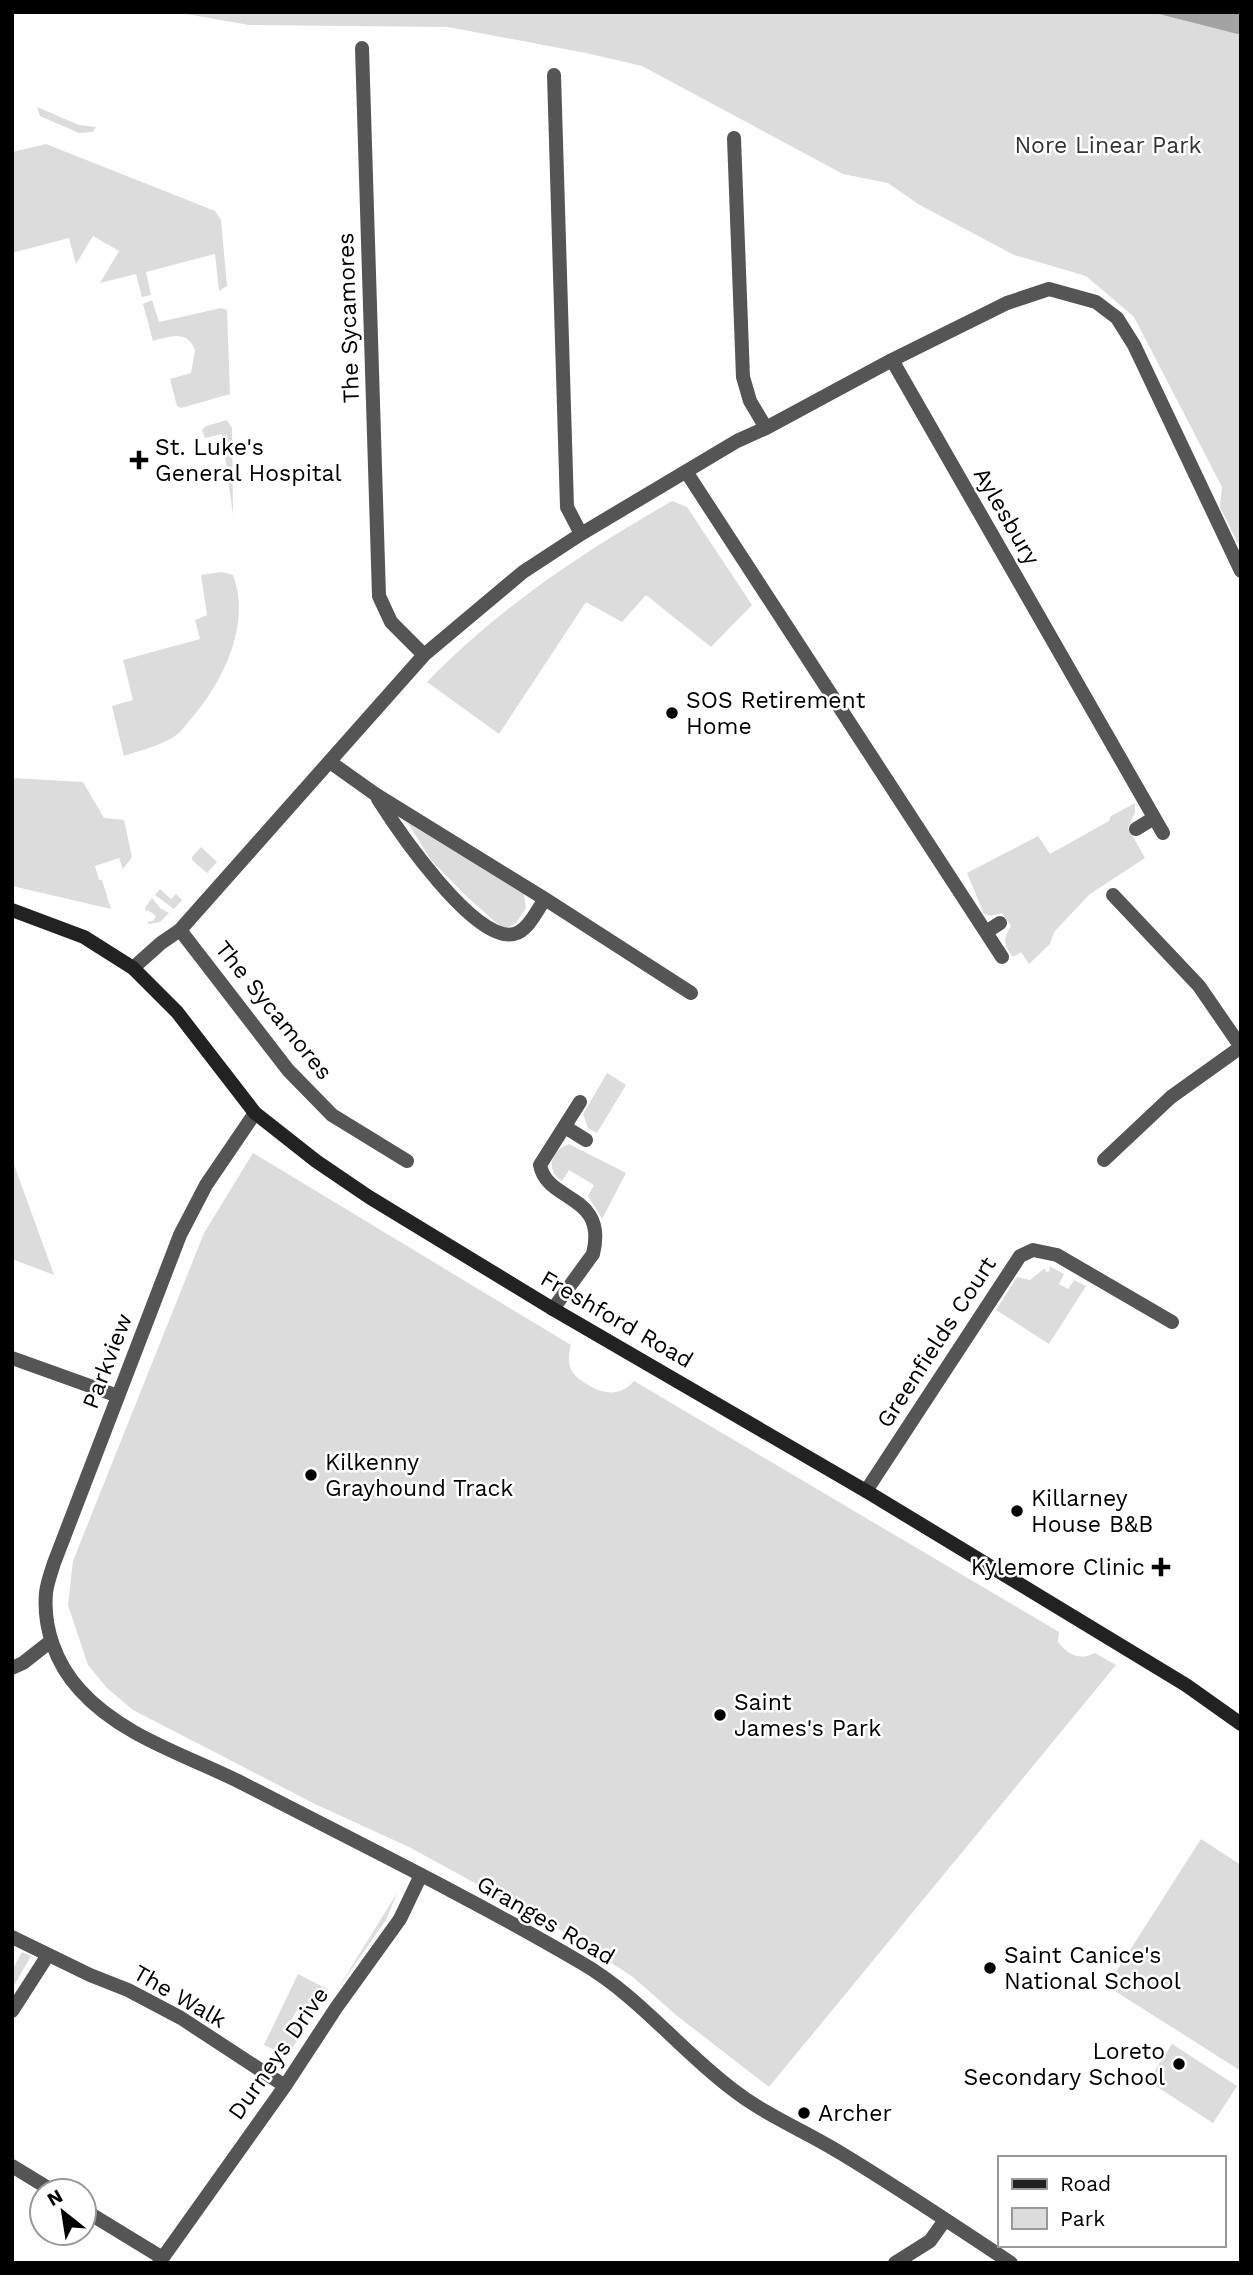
<svg xmlns="http://www.w3.org/2000/svg" width="1253" height="2275" viewBox="0 0 1253 2275" font-family="'Work Sans',sans-serif">
<rect width="100%" height="100%" fill="#fff"/>
<path fill="#dcdcdc" d="M 175,12 L 1151,12 L 1241,35 L 1241,550 L 1220,507 L 1222,487 L 1134,317 L 1086,276 L 1014,255 L 918,204 L 888,183 L 843,174 L 642,66 L 586,53 L 448,27 L 249,25 Z
M 37,107 L 79,125 L 96,127 L 93,132 L 79,133 L 40,116 Z
M 46,144 L 215,211 L 221,220 L 227,286 L 219,291 L 215,254 L 146,272 L 151,295 L 142,297 L 136,274 L 100,283 L 119,251 L 93,236 L 76,264 L 69,238 L 12,253 L 12,152 Z
M 152,300 L 159,322 L 221,308 L 227,310 L 230,394 L 181,408 L 177,406 L 170,379 L 191,373 L 195,350 C 187,329 170,337 153,341 L 143,304 Z
M 227,420 L 232,428 L 233,515 L 222,434 L 205,438 L 202,430 L 206,426 Z
M 672,501 L 687,507 L 752,605 L 711,647 L 646,595 L 622,622 L 586,602 L 499,734 L 427,682 C 498,608 583,552 672,501 Z
M 222,572 L 233,575 C 252,624 222,684 190,720 C 185,726 181,732 175,736 C 160,746 141,750 124,756 L 112,706 L 133,700 L 123,660 L 200,639 L 195,620 L 207,615 L 201,575 Z
M 12,778 L 83,782 L 104,818 L 124,820 L 132,857 L 123,869 L 119,858 L 95,866 L 99,880 L 102,880 L 111,909 L 12,886 Z
M 1135,803 L 1135,812 L 1128,828 L 1145,858 L 1090,894 L 1054,932 L 1050,944 L 1029,964 L 1021,952 L 1013,957 C 1004,945 1002,940 1011,926 L 1002,913 L 991,916 L 984,914 L 967,873 L 1038,836 L 1050,854 L 1109,821 L 1111,816 Z
M 408,823 L 524,894 L 526,908 L 516,923 L 509,927 L 501,927 L 466,896 L 431,860 Z
M 201,847 L 217,862 L 207,873 L 192,860 L 192,857 Z
M 160,889 L 171,899 L 176,894 L 182,900 L 174,909 L 155,895 Z
M 152,898 L 161,909 L 169,913 L 160,922 L 149,924 L 147,922 L 153,921 L 156,916 L 148,910 L 146,911 L 145,908 Z
M 607,1073 L 626,1085 L 597,1133 L 588,1128 L 583,1114 Z
M 569,1144 L 626,1173 L 602,1219 L 588,1196 L 594,1185 L 569,1170 L 562,1181 C 544,1170 552,1149 569,1144 Z
M 253,1153 L 571,1345 C 569,1353 568,1359 570,1367 C 573,1375 579,1379 585,1383 C 602,1394 619,1398 634,1381 L 1059,1632 L 1058,1642 C 1068,1655 1080,1661 1095,1653 L 1116,1665 L 769,2087 L 676,2015 L 633,1977 L 566,1933 L 409,1847 L 315,1804 L 133,1710 L 107,1688 L 88,1665 L 68,1605 L 73,1561 L 204,1233 Z
M 12,1159 L 54,1275 L 12,1259 Z
M 1049,1266 L 1064,1274 L 1059,1284 L 1068,1289 L 1074,1280 L 1086,1286 L 1049,1344 L 996,1310 L 1017,1277 L 1030,1280 L 1045,1268 L 1046,1272 L 1050,1271 Z
M 1201,1839 L 1241,1865 L 1241,2071 L 1107,1986 Z
M 397,1893 L 386,1920 L 337,1990 Z
M 22,1952 L 31,1956 L 12,1989 L 12,1970 Z
M 298,1974 L 327,1989 L 310,2017 L 297,2010 L 289,2025 L 294,2028 L 301,2017 L 308,2022 L 289,2054 L 281,2053 L 264,2045 Z
M 1172,2044 L 1237,2086 L 1213,2123 L 1148,2081 Z"/>
<path fill="#a3a3a3" d="M 1151,12 L 1241,12 L 1241,35 Z"/>
<g fill="none" stroke-linecap="round" stroke-linejoin="round">
<path stroke="#555" stroke-width="14" d="M 362,48 L 379,596 L 391,622 L 424,655
M 554,75 L 567,507 L 581,534
M 734,138 L 743,377 L 750,401 L 766,428
M 892,360 L 1163,833
M 687,473 L 1002,957
M 330,762 L 375,794 L 545,899 L 691,993
M 378,799 C 397,829 475,944 514,934 C 528,931 537,910 545,899
M 1136,829 L 1154,818
M 1113,895 L 1199,986 L 1241,1047
M 180,930 L 288,1070 L 332,1115 L 407,1161
M 986,932 L 1000,923
M 133,968 L 161,943 L 180,930 L 424,655 L 523,572 L 581,534 L 737,441 L 766,428 L 892,360 L 1007,303 L 1049,289 L 1096,302 L 1117,318 L 1134,345 L 1241,571
M 565,1127 L 586,1140
M 1104,1160 L 1171,1097 L 1241,1047
M 553,1309 L 593,1254 C 608,1193 547,1203 540,1165 L 580,1102
M 12,1358 L 118,1396
M 866,1491 L 1020,1256 L 1033,1250 L 1057,1255 L 1172,1322
M 12,1937 L 90,1975 L 128,1990 L 181,2018 L 285,2086
M 12,2011 L 48,1955
M 12,2166 L 53,2191
M 84,2210 L 161,2257
M 159,2263 L 285,2086 L 336,2008 L 400,1919 L 421,1875
M 895,2263 L 930,2241 L 945,2220"/>
<path stroke="#555" stroke-width="14" d="M 255,1113 L 206,1185 L 180,1235 L 54,1563 C 51,1573 47,1583 46,1593 C 43,1628 56,1664 80,1690 C 121,1736 186,1755 240,1782 C 354,1841 469,1897 580,1962 C 638,1995 679,2049 732,2089 C 765,2115 803,2130 839,2152 C 897,2187 954,2225 1011,2263
M 12,1668 L 23,1663 L 51,1641"/>
<path stroke="#222" stroke-width="14" d="M 12,910 L 84,937 L 133,968 L 177,1012 L 255,1113 L 316,1161 L 369,1197 L 553,1309 L 866,1491 L 1186,1685 L 1241,1724"/>
</g>
<g fill="#000" stroke="#fff" stroke-width="2.5">
<path d="M135.5 449.5h7v7h7v7h-7v7h-7v-7h-7v-7h7z"/>
<circle cx="672" cy="713" r="7"/>
<circle cx="311" cy="1475" r="7"/>
<circle cx="1017" cy="1511" r="7"/>
<path d="M1157.5 1556.5h7v7h7v7h-7v7h-7v-7h-7v-7h7z"/>
<circle cx="720" cy="1715" r="7"/>
<circle cx="990" cy="1968" r="7"/>
<circle cx="1179" cy="2064" r="7"/>
<circle cx="804" cy="2113" r="7"/>
</g>
<g text-anchor="middle" stroke-width="5" stroke-linejoin="round" paint-order="stroke">
<g font-size="23" fill="#333" stroke="#fff">
<text x="1108" y="153">Nore Linear Park</text>
</g>
<g font-size="23" fill="#000" stroke="#fff">
<text transform="translate(348 318) rotate(-92)" y="8">The Sycamores</text>
<text transform="translate(1007 516) rotate(60)" y="8">Aylesbury</text>
<text transform="translate(274 1010) rotate(51)" y="8">The Sycamores</text>
<text transform="translate(617 1319) rotate(30)" y="8">Freshford Road</text>
<text transform="translate(936 1342) rotate(-57)" y="8">Greenfields Court</text>
<text transform="translate(107 1361) rotate(-69)" y="8">Parkview</text>
<text transform="translate(546 1920) rotate(30)" y="8">Granges Road</text>
<text transform="translate(180 1996) rotate(30)" y="8">The Walk</text>
<text transform="translate(278 2053) rotate(-55)" y="8">Durneys Drive</text>
</g>
<g font-size="23" fill="#000" stroke="#fff" text-anchor="start">
<text x="155" y="455">St. Luke's<tspan x="155" dy="26">General Hospital</tspan></text>
<text x="686" y="708">SOS Retirement<tspan x="686" dy="26">Home</tspan></text>
<text x="325" y="1470">Kilkenny<tspan x="325" dy="26">Grayhound Track</tspan></text>
<text x="1031" y="1506">Killarney<tspan x="1031" dy="26">House B&amp;B</tspan></text>
<text x="1145" y="1575" text-anchor="end">Kylemore Clinic</text>
<text x="734" y="1710">Saint<tspan x="734" dy="26">James's Park</tspan></text>
<text x="1004" y="1963">Saint Canice's<tspan x="1004" dy="26">National School</tspan></text>
<text x="1165" y="2059" text-anchor="end">Loreto<tspan x="1165" dy="26">Secondary School</tspan></text>
<text x="818" y="2121">Archer</text>
</g>
</g>
<rect width="1253" height="2275" fill="none" stroke="#000000" stroke-width="28"/>
<rect x="998" y="2156" width="228" height="91" fill="#ffffff" stroke="#999999" stroke-width="2"/>
<rect x="1012" y="2179" width="35" height="10" fill="#222222" stroke="#999999" stroke-width="2"/>
<text x="1060" y="2191" font-size="21" fill="#000000">Road</text>
<rect x="1012" y="2208" width="35" height="21" fill="#dcdcdc" stroke="#999999" stroke-width="2"/>
<text x="1060" y="2226" font-size="21" fill="#000000">Park</text>
<g transform="translate(63 2212) rotate(330)"><circle r="33" fill="#ffffff" stroke="#999999" stroke-width="2"/>
<path d="M0-5L12 26L0 18L-12 26Z" fill="#000000"/>
<text y="-10" font-size="19" font-weight="bold" text-anchor="middle" fill="#000000">N</text>
</g>
</svg>
